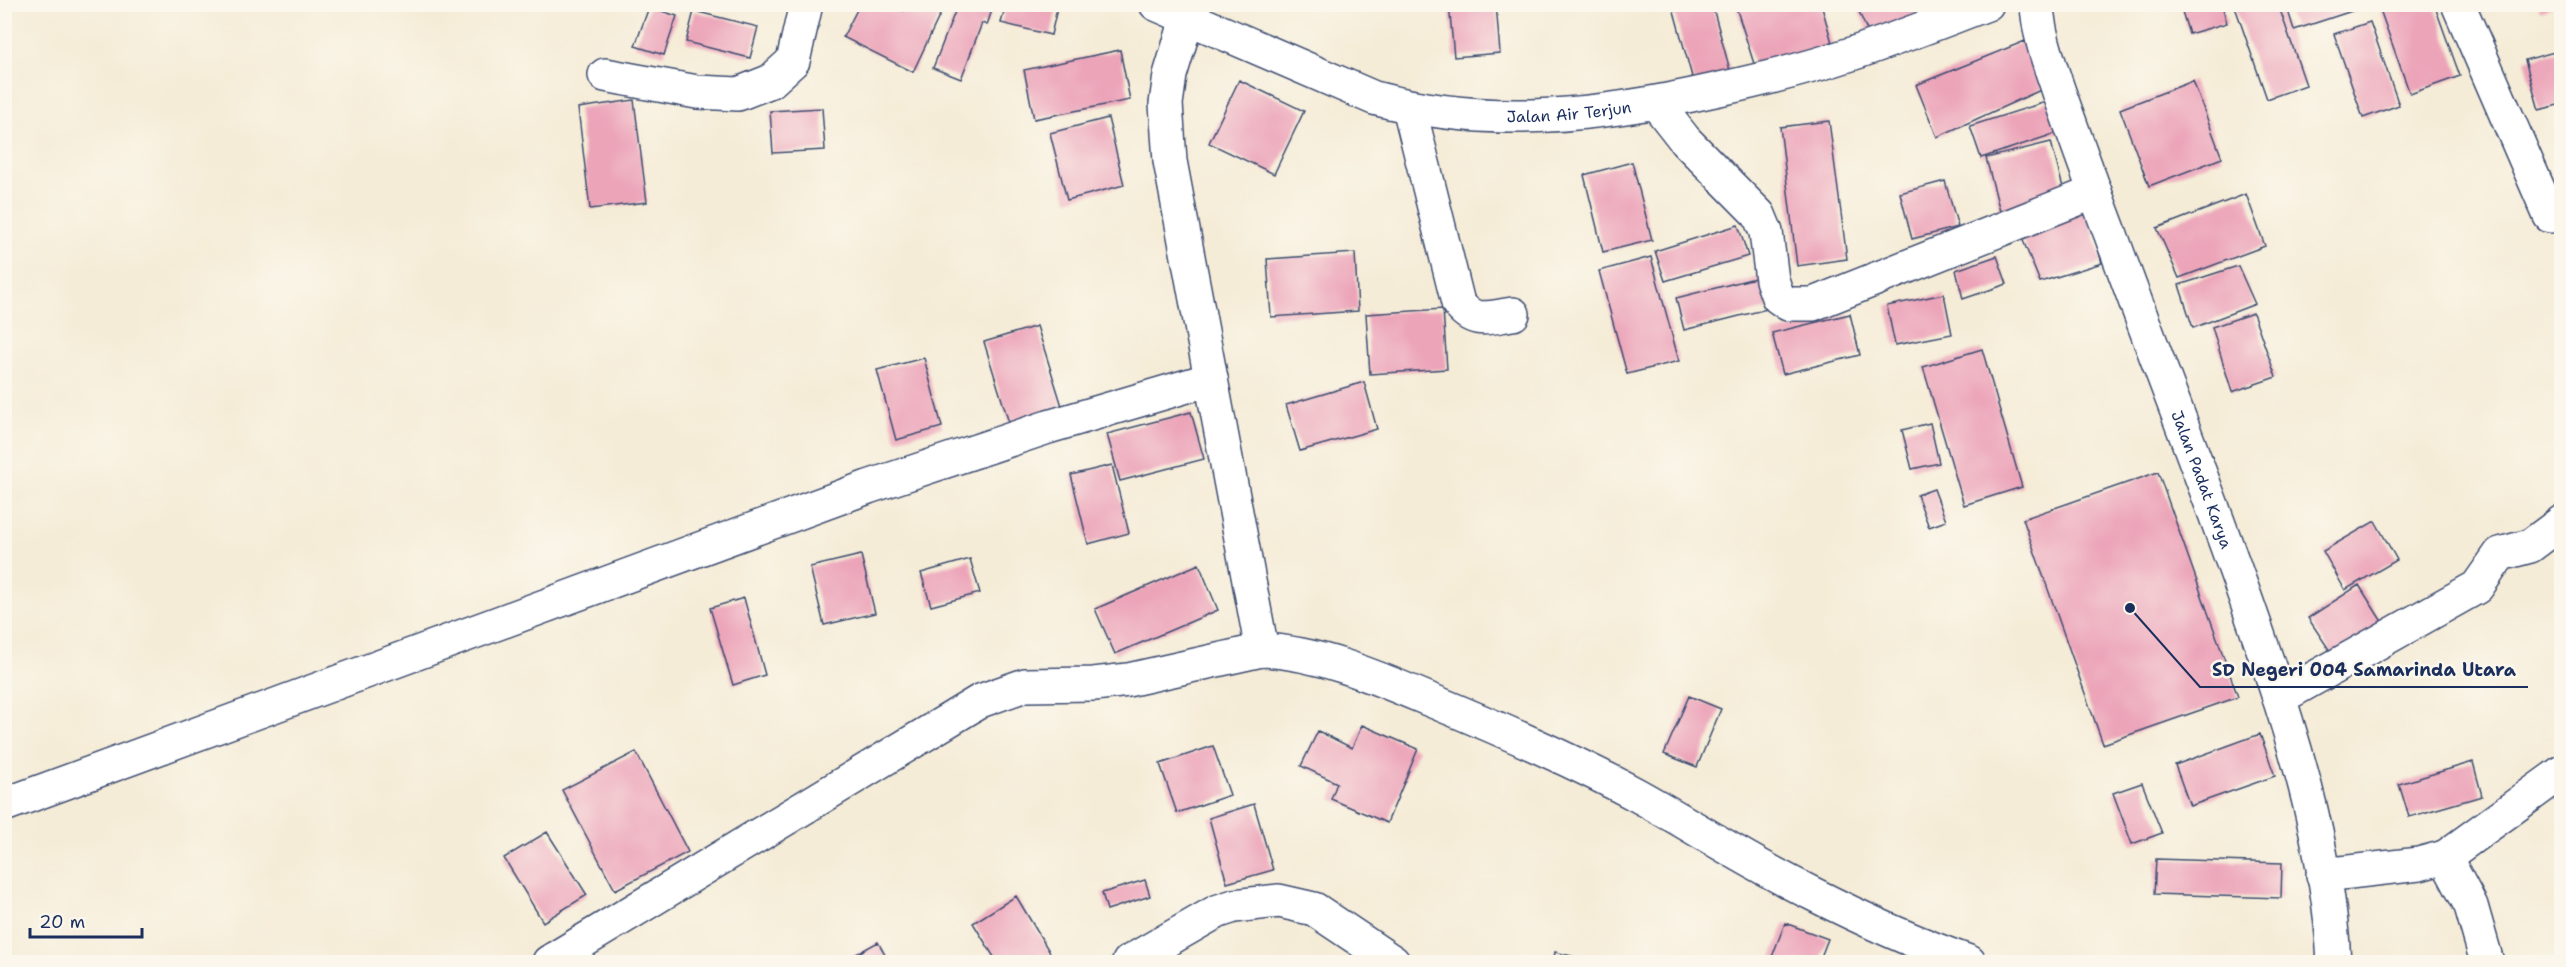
<svg xmlns="http://www.w3.org/2000/svg" width="2566" height="967" viewBox="0 0 2566 967" font-family="'Shantell Sans',sans-serif">
<rect width="100%" height="100%" fill="#fbf7ec"/>
<filter id="ink" filterUnits="userSpaceOnUse"><feTurbulence type="fractalNoise" baseFrequency=".0167" numOctaves="2"/><feDisplacementMap in="SourceGraphic" scale="12" xChannelSelector="R" yChannelSelector="G"/><feConvolveMatrix kernelMatrix="1 2 1 2 8 2 1 2 1" color-interpolation-filters="sRGB"/></filter>
<filter id="wash" filterUnits="userSpaceOnUse"><feTurbulence type="fractalNoise" baseFrequency=".008" numOctaves="4" result="noise"/><feDisplacementMap in="SourceGraphic" scale="24" xChannelSelector="R" yChannelSelector="G"/><feGaussianBlur stdDeviation="1.35" result="paint"/><feColorMatrix in="noise" values="0 0 0 0 0 0 0 0 0 0 0 0 0 0 0 0 0 1.4 0 .05"/><feComposite in="paint" operator="in"/></filter>
<g filter="url(#wash)">
<rect width="100%" height="100%" fill="#f5ecd7"/>
<g id="blocks">
<path fill="#eca4b9" d="M 860,4 L 892,4 L 904,11 L 907,4 L 945,4 L 913,72 L 843,37 Z
M 958,4 L 994,4 L 987,25 L 982,23 L 961,79 L 933,68 Z
M 1006,4 L 1058,4 L 1051,35 L 1001,23 Z
M 1449,4 L 1496,4 L 1500,53 L 1454,57 Z
M 1672,4 L 1712,4 L 1731,74 L 1694,84 Z
M 1735,4 L 1821,4 L 1833,46 L 1756,70 Z
M 2234,4 L 2278,4 L 2306,85 L 2267,99 Z
M 2286,4 L 2356,4 L 2358,9 L 2294,30 Z
M 2378,4 L 2434,4 L 2460,76 L 2410,94 Z
M 2538,4 L 2557,4 L 2557,5 L 2540,11 Z
M 1856,5 L 1939,5 L 1869,35 Z
M 2180,5 L 2222,5 L 2227,23 L 2189,34 Z
M 649,7 L 677,16 L 664,55 L 635,46 Z
M 694,11 L 758,27 L 750,58 L 686,42 Z
M 2370,22 L 2399,105 L 2363,118 L 2334,34 Z
M 2025,41 L 2043,89 L 1937,137 L 1916,85 Z
M 1120,50 L 1130,100 L 1034,119 L 1024,70 Z
M 2562,50 L 2562,104 L 2539,110 L 2525,60 Z
M 1239,80 L 1304,111 L 1274,174 L 1209,143 Z
M 2193,81 L 2222,158 L 2149,186 L 2120,109 Z
M 634,100 L 647,202 L 590,209 L 578,108 Z
M 2049,101 L 2060,132 L 1981,158 L 1970,126 Z
M 822,108 L 825,150 L 773,153 L 770,111 Z
M 1108,118 L 1124,185 L 1067,200 L 1050,133 Z
M 1829,121 L 1847,259 L 1797,266 L 1780,127 Z
M 2051,142 L 2066,199 L 2001,215 L 1986,158 Z
M 1632,162 L 1652,240 L 1603,252 L 1584,175 Z
M 1945,181 L 1958,227 L 1912,239 L 1900,193 Z
M 2246,194 L 2265,246 L 2179,278 L 2157,228 Z
M 2087,210 L 2102,263 L 2040,282 L 2022,238 Z
M 1738,225 L 1748,256 L 1665,281 L 1655,251 Z
M 1355,253 L 1358,311 L 1271,317 L 1267,259 Z
M 1997,256 L 2007,284 L 1963,299 L 1956,270 Z
M 1651,257 L 1679,361 L 1627,374 L 1599,271 Z
M 2238,266 L 2255,304 L 2193,328 L 2179,285 Z
M 1763,276 L 1771,308 L 1684,330 L 1676,298 Z
M 1944,294 L 1952,334 L 1895,345 L 1887,306 Z
M 1443,309 L 1447,369 L 1370,374 L 1366,314 Z
M 2253,313 L 2276,377 L 2232,392 L 2212,327 Z
M 1850,314 L 1860,355 L 1783,374 L 1772,333 Z
M 1037,326 L 1062,406 L 1009,423 L 984,342 Z
M 1982,349 L 2022,487 L 1964,505 L 1923,367 Z
M 924,358 L 942,427 L 896,440 L 877,370 Z
M 1364,382 L 1377,429 L 1300,451 L 1286,405 Z
M 1191,412 L 1204,459 L 1120,481 L 1107,434 Z
M 1930,423 L 1939,463 L 1912,469 L 1902,430 Z
M 1112,465 L 1129,533 L 1088,544 L 1071,475 Z
M 2158,472 L 2238,697 L 2103,744 L 2023,519 Z
M 1934,489 L 1946,521 L 1929,527 L 1917,495 Z
M 2375,521 L 2397,560 L 2345,590 L 2323,551 Z
M 861,555 L 875,613 L 824,625 L 810,567 Z
M 970,559 L 980,593 L 931,606 L 921,573 Z
M 1199,564 L 1218,610 L 1115,654 L 1095,609 Z
M 2359,585 L 2386,628 L 2336,660 L 2308,618 Z
M 744,598 L 765,675 L 733,685 L 710,608 Z
M 1689,696 L 1721,709 L 1697,767 L 1664,754 Z
M 1362,725 L 1418,749 L 1387,823 L 1331,799 L 1337,783 L 1301,766 L 1318,731 L 1352,748 Z
M 2260,734 L 2275,776 L 2190,806 L 2175,765 Z
M 1213,746 L 1230,795 L 1177,813 L 1160,764 Z
M 636,752 L 688,852 L 615,890 L 562,790 Z
M 2473,762 L 2482,796 L 2409,817 L 2399,784 Z
M 2142,783 L 2162,833 L 2132,844 L 2113,793 Z
M 1254,804 L 1273,870 L 1227,883 L 1209,818 Z
M 547,832 L 587,895 L 543,922 L 504,858 Z
M 2156,859 L 2282,863 L 2281,898 L 2154,894 Z
M 1145,880 L 1150,896 L 1107,910 L 1102,893 Z
M 1016,896 L 1055,961 L 1052,962 L 997,962 L 973,923 Z
M 1785,923 L 1828,939 L 1819,962 L 1770,962 Z
M 878,942 L 889,962 L 842,962 Z
M 1555,952 L 1596,962 L 1553,962 Z"/>
</g>
</g>
<g filter="url(#ink)">
<use href="#blocks" fill-opacity="0" stroke="#3c4b70" stroke-width="1.5"/>
<g fill="none" stroke-linecap="round" stroke-linejoin="round">
<defs>
<g id="minor">
<path id="s1" d="M 1156,4 L 1374,98 C 1490,129 1600,116 1715,90 C 1761,80 1806,69 1851,54 C 1897,39 1942,21 1987,4"/>
<path d="M 2458,4 L 2550,216"/>
<path d="M 1187,19 L 1170,75 L 1166,104 L 1170,161 L 1262,650"/>
<path d="M 605,75 L 697,92 L 738,94 L 771,81 L 793,61 L 806,4"/>
<path d="M 1656,103 L 1685,140 L 1759,215 L 1766,232 L 1772,280 L 1778,297 L 1788,304 L 1813,304 L 2095,192"/>
<path d="M 1409,107 L 1458,303 C 1474,325 1489,317 1513,314"/>
<path d="M 2279,698 L 2477,587 L 2500,554 L 2530,546 L 2562,522"/>
<path d="M 4,805 L 868,487 L 1048,427 L 1211,379"/>
<path d="M 2445,857 L 2562,772"/>
<path d="M 2323,875 L 2419,864 L 2445,857 L 2471,906 L 2487,962"/>
<path d="M 549,962 L 980,701 L 1025,685 L 1094,684 L 1128,680 L 1262,650 C 1322,653 1380,679 1435,702 C 1503,730 1572,760 1637,795 C 1695,827 1751,864 1811,893 C 1862,919 1915,943 1969,962"/>
<path d="M 1129,962 L 1216,912 L 1234,906 L 1279,901 L 1314,909 L 1393,962"/>
</g>
<g id="major">
<path id="s2" d="M 2037,4 C 2038,34 2050,65 2059,92 C 2076,140 2093,188 2111,235 C 2157,362 2207,487 2251,614 C 2290,726 2328,843 2334,962"/>
</g>
</defs>
<use href="#minor" stroke="#3c4b70" stroke-width="36"/>
<use href="#major" stroke="#3c4b70" stroke-width="36"/>
<use href="#minor" stroke="#fff" stroke-width="33"/>
<use href="#major" stroke="#fff" stroke-width="33"/>
</g>
</g>
<g text-anchor="middle" stroke-width="5" stroke-linejoin="round" paint-order="stroke">
<g font-size="16" fill="#1b2f5e" stroke="#fbf7ec">
<text dy="6" stroke="none"><textPath href="#s1" startOffset="434">Jalan Air Terjun</textPath></text>
<text dy="6" stroke="none"><textPath href="#s2" startOffset="504">Jalan Padat Karya</textPath></text>
</g>
</g>
<path fill="none" stroke="#1b2f5e" stroke-width="2" d="M2130 608L2200 687H2528"/>
<circle fill="#1b2f5e" stroke="#fbf7ec" stroke-width="2" cx="2130" cy="608" r="6"/>
<g font-size="18" text-anchor="middle" font-weight="bold" fill="#1b2f5e" stroke="#fbf7ec" stroke-width="5" stroke-linejoin="round" paint-order="stroke">
<text x="2364" y="676">SD Negeri 004 Samarinda Utara</text>
</g>
<rect width="2566" height="967" fill="none" stroke="#fbf7ec" stroke-width="24"/>
<path d="M30 928v9h112v-9" fill="none" stroke="#1b2f5e" stroke-width="3"/>
<text x="39" y="928" font-size="18" fill="#1b2f5e" stroke="#fbf7ec" stroke-width="4.5" paint-order="stroke">20 m</text>
</svg>
